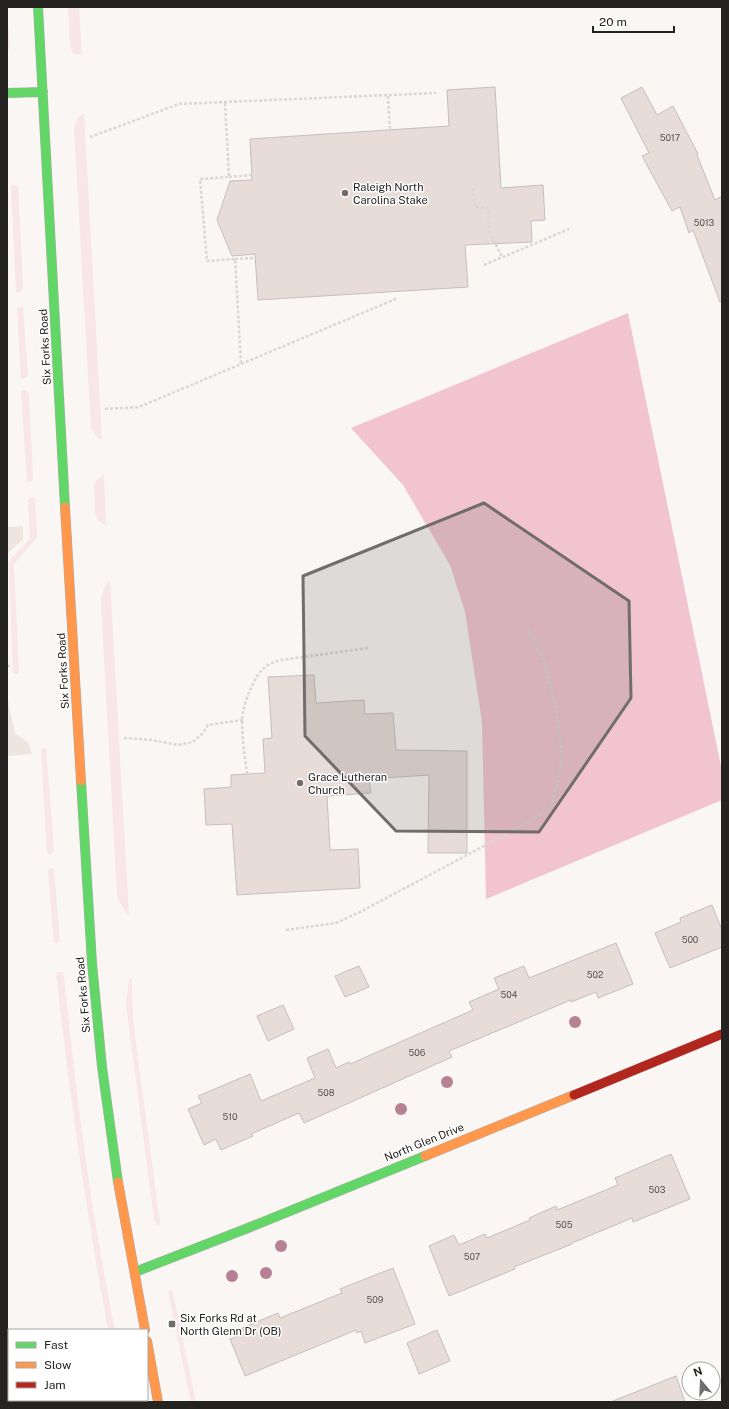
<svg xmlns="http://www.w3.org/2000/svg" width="729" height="1409" viewBox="0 0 729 1409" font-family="'Public Sans',sans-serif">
<rect width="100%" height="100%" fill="#faf6f3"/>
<path fill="#eee6de" d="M 23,526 L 23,539 L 7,554 L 7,527 Z
M 7,696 L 15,734 L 28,742 L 30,747 L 32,754 L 7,756 Z"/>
<path fill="#f9e6e9" d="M 7,7 L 10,45 L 9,49 L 7,51 Z
M 68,7 L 79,7 L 82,54 L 74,54 L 70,47 Z
M 84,113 L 102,440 L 97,437 L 91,428 L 74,128 L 78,118 Z
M 11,185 L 18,186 L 23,287 L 22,290 L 18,293 L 16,293 Z
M 23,307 L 28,375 L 27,377 L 21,379 L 17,308 Z
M 26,390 L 29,394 L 33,477 L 33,479 L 30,482 L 27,482 L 21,391 Z
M 104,474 L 106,526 L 98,520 L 95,512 L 94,487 L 96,481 Z
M 32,497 L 35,499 L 37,537 L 14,564 L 19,674 L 13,673 L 9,565 L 11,559 L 30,539 L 28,500 Z
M 110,580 L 129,916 L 119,902 L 117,894 L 101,605 C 101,595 103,587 110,580 Z
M 44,748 L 46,748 L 54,851 L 51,854 L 47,854 L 41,750 Z
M 50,868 L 54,869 L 60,941 L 57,943 L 54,943 L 48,871 Z
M 56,972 L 62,972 L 64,976 C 76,1095 91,1213 115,1330 L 108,1330 C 86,1211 69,1092 56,972 Z
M 132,978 L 132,1002 L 134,1029 L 160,1223 L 158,1226 L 154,1219 L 126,1004 L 129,980 Z
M 172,1289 L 196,1402 L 191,1402 L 168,1292 Z"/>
<path fill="#f2c3d0" d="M 628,313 L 722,771 L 722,800 L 486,899 L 482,722 L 465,612 L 450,565 L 403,485 L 351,428 Z"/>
<path fill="#e8dcd9" stroke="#c2bfbe" d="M 495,87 L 501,188 L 543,185 L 545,220 L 531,221 L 532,242 L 465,245 L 468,287 L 258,300 L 255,254 L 232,256 L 217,220 L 230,181 L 252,180 L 250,139 L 449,126 L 447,90 Z
M 642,87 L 657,115 L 673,106 L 698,154 L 697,155 L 715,200 L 722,196 L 722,301 L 720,302 L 693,230 L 689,233 L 680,207 L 672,211 L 642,156 L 649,153 L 621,98 Z
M 314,675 L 316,703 L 364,700 L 365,714 L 393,713 L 396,750 L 467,751 L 467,853 L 428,853 L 429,775 L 369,779 L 371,793 L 327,796 L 330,850 L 358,849 L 360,888 L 237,895 L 232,824 L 206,825 L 204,789 L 231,787 L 231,775 L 265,773 L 263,739 L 272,738 L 268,677 Z
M 712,905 L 722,930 L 722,947 L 670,968 L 655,933 L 681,922 L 680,918 Z
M 616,943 L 633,984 L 598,998 L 596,992 L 571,1002 L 571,1000 L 449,1051 L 452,1057 L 304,1123 L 299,1113 L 251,1134 L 253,1136 L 221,1150 L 216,1139 L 204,1145 L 188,1109 L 202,1103 L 198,1096 L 250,1074 L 261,1101 L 315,1078 L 307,1058 L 328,1049 L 336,1068 L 349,1062 L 350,1064 L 473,1010 L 469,1002 L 499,989 L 494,978 L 524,966 L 529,978 Z
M 359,966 L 369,987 L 345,997 L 335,976 Z
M 283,1005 L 294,1029 L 268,1041 L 257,1016 Z
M 671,1154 L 690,1199 L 633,1222 L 632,1218 L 572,1243 L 572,1244 L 514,1267 L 515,1269 L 449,1296 L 429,1246 L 454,1235 L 459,1245 L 485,1234 L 487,1238 L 530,1220 L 529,1218 L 556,1206 L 557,1210 L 618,1185 L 615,1178 Z
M 393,1268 L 415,1324 L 365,1343 L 361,1331 L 357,1333 L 356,1330 L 245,1376 L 230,1339 L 245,1333 L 242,1328 L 278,1313 L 280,1318 L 342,1293 L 340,1289 Z
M 437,1330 L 450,1361 L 419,1374 L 407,1343 Z
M 676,1376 L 685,1402 L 614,1402 L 613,1401 Z"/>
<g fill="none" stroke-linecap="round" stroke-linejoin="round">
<defs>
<path id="fast" d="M 38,7 L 65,507
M 7,93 L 43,92
M 81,781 L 92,963 L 102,1067 L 118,1182
M 135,1272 L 248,1228 L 425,1156"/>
<path id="slow" d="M 65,507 L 81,781
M 425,1156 L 574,1095
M 118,1182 L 145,1330
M 147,1341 L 158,1402"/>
<path id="jam" d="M 574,1095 L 722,1034"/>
</defs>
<use href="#fast" stroke="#afacaa" stroke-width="10"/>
<use href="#slow" stroke="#afacaa" stroke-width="10"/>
<use href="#jam" stroke="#afacaa" stroke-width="10"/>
<path stroke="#d9d7d7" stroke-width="2.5" stroke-dasharray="3 2" stroke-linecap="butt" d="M 388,96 L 390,130
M 225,103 L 229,177 L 200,179 L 207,261 L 235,259 L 241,365
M 90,137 L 179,104 L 436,93
M 229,177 L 252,175
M 473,188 L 475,207 L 488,208 L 489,231 L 502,257
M 235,259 L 255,258
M 484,265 L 569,229
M 105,409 L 139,407 L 398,298
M 7,666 L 11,666
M 124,738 L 152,740 L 178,745 L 193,742 L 203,733 L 208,725 L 243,720
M 247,774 C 245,755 240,730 243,712 C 245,703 248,694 252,686 C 259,671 265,664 281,660 L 368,648
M 286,930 L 336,923 L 360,912 L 529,822 L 551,806 L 558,782 L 562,754 L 557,713 L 545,664 L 527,627
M 7,1347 L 9,1347
M 61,1400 L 61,1402
M 115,1402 L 120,1401"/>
<use href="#fast" stroke="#63d668" stroke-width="9"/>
<use href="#slow" stroke="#ff974d" stroke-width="9"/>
<use href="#jam" stroke="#b3261e" stroke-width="9"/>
</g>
<g fill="#b78195">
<circle cx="575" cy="1022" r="6"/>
<circle cx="447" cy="1082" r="6"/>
<circle cx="401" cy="1109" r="6"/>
<circle cx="281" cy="1246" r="6"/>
<circle cx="266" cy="1273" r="6"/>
<circle cx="232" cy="1276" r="6"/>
</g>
<path fill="#706d6a" fill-opacity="0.2" stroke="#706d6a" stroke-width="3" stroke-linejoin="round" d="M 484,503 L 629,601 L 631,698 L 539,832 L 396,831 L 305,736 L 303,576 Z"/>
<g fill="#706d6a" stroke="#fff" stroke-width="1.5">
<circle cx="345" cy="193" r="4"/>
<circle cx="300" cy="783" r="4"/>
<rect x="168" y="1320" width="8" height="8" rx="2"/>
</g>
<g text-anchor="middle" stroke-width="3" stroke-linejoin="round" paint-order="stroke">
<g font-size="9" fill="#585351">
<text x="670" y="141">5017</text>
<text x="704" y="226">5013</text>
<text x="690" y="943">500</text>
<text x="595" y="978">502</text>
<text x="509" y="998">504</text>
<text x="417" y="1056">506</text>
<text x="326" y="1096">508</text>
<text x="230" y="1120">510</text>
<text x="657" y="1193">503</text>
<text x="564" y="1228">505</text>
<text x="472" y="1260">507</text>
<text x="375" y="1303">509</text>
</g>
<g font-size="11" fill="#252321" stroke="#fff" text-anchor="start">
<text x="353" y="191">Raleigh North<tspan x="353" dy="13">Carolina Stake</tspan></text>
<text x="308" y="781">Grace Lutheran<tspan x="308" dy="13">Church</tspan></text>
<text x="180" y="1322">Six Forks Rd at<tspan x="180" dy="13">North Glenn Dr (OB)</tspan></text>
</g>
<g font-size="11" fill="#252321" stroke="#fff">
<text transform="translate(45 347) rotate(-93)" y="4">Six Forks Road</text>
<text transform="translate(63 671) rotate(-93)" y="4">Six Forks Road</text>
<text transform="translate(83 995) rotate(-95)" y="4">Six Forks Road</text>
<text transform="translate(424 1142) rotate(-22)" y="4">North Glen Drive</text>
</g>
</g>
<rect width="729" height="1409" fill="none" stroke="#252321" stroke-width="16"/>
<rect x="8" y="1329" width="140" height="72" fill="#ffffff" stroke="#a8a7a6"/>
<rect x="16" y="1342" width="20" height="6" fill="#63d668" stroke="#a8a7a6"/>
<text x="44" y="1349" font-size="12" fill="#252321">Fast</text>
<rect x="16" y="1362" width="20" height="6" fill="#ff974d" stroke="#a8a7a6"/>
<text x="44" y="1369" font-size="12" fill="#252321">Slow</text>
<rect x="16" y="1382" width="20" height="6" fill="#b3261e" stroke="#a8a7a6"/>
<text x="44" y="1389" font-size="12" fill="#252321">Jam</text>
<g transform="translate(701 1381) rotate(341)"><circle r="19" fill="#ffffff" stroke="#a8a7a6"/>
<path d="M0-3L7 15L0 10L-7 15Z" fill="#706d6a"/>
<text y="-6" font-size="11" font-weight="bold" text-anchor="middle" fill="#252321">N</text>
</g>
<path d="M593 26v6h81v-6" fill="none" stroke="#252321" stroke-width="2"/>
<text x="599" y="26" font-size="12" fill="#252321" stroke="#ffffff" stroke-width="3" paint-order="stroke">20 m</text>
</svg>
